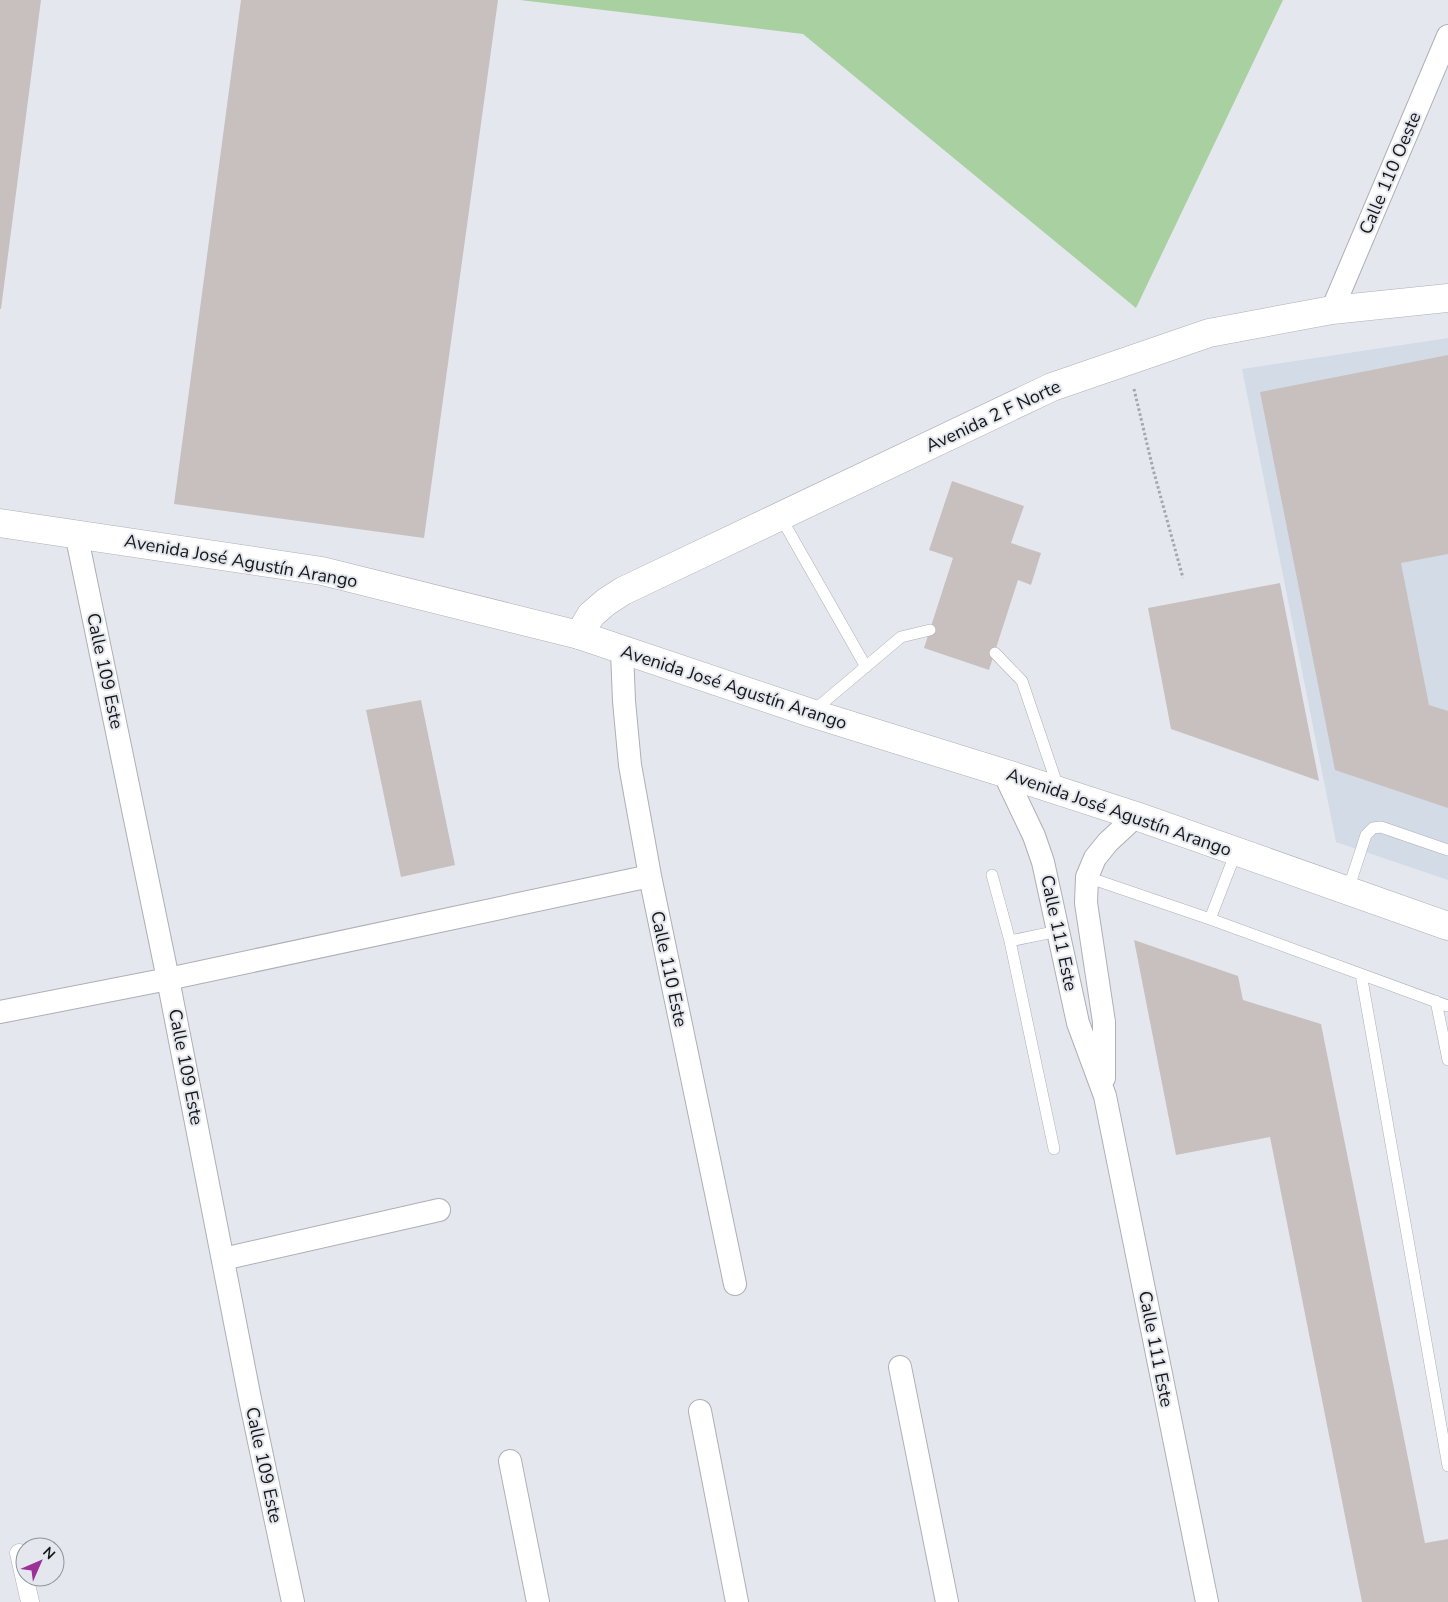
<svg xmlns="http://www.w3.org/2000/svg" width="1448" height="1602" viewBox="0 0 1448 1602" font-family="'Nunito Sans',sans-serif">
<rect width="100%" height="100%" fill="#e4e8ee"/>
<path fill="#d3dbe7" d="M 1448,338 L 1448,880 L 1336,842 L 1242,369 Z"/>
<path fill="#a9d0a0" d="M 520,0 L 1283,0 L 1136,308 L 803,34 Z"/>
<path fill="#c8c0be" d="M 0,0 L 41,0 L 1,309 L 0,309 Z
M 241,0 L 498,0 L 424,538 L 174,504 Z
M 1448,355 L 1448,554 L 1401,563 L 1429,705 L 1448,711 L 1448,808 L 1335,770 L 1260,392 Z
M 952,481 L 1024,506 L 1011,543 L 1041,553 L 1031,585 L 1018,580 L 989,670 L 924,648 L 953,558 L 929,550 Z
M 1280,583 L 1319,781 L 1171,729 L 1148,608 Z
M 421,700 L 455,865 L 401,877 L 366,710 Z
M 1134,940 L 1238,976 L 1243,1000 L 1321,1024 L 1425,1543 L 1448,1539 L 1448,1602 L 1362,1602 L 1270,1137 L 1176,1155 Z"/>
<g fill="none" stroke-linecap="round" stroke-linejoin="round">
<defs>
<path id="service" d="M 780,516 L 866,667
M 995,653 L 1022,681 L 1059,790
M 812,712 L 901,637 L 930,630
M 992,875 L 1010,941 L 1054,1149
M 1087,877 L 1210,919 L 1448,1006
M 1348,890 L 1366,835 L 1373,828 L 1381,827 L 1448,850
M 1210,919 L 1236,852
M 1010,941 L 1058,931
M 1361,974 L 1448,1466
M 1436,1001 L 1448,1060"/>
<path id="pedestrian" d="M 19,1553 L 30,1602"/>
<path id="minor" d="M 1332,310 L 1448,36
M 76,533 L 168,979 L 250,1399 L 293,1602
M 622,651 L 624,701 L 630,765 L 650,876 L 735,1284
M 1004,773 L 1034,836 L 1043,862 L 1078,1023 L 1105,1096 L 1207,1602
M 0,1012 L 168,979 L 650,876
M 1104,1078 L 1104,1022 L 1086,903 L 1087,877 L 1095,858 L 1108,842 L 1136,816
M 223,1259 L 439,1210
M 900,1367 L 947,1602
M 700,1411 L 737,1602
M 510,1461 L 538,1602"/>
<path id="tertiary" d="M 579,635 L 591,615 L 606,602 L 623,591 L 1052,387 L 1209,333 L 1332,310 L 1448,298"/>
<path id="secondary" d="M 0,523 L 322,571 L 579,635 L 811,713 L 1004,773 L 1136,816 L 1448,926"/>
</defs>
<use href="#service" stroke="#acafb5" stroke-width="12"/>
<use href="#pedestrian" stroke="#acafb5" stroke-width="19"/>
<use href="#minor" stroke="#acafb5" stroke-width="24"/>
<use href="#tertiary" stroke="#acafb5" stroke-width="29"/>
<use href="#secondary" stroke="#acafb5" stroke-width="29"/>
<path stroke="#a3a6ab" stroke-width="3" stroke-dasharray="2.5 2.5" stroke-linecap="butt" d="M 1134,389 L 1153,469 L 1183,578"/>
<use href="#service" stroke="#fff" stroke-width="11"/>
<use href="#pedestrian" stroke="#fff" stroke-width="18"/>
<use href="#minor" stroke="#fff" stroke-width="22"/>
<use href="#tertiary" stroke="#fff" stroke-width="28"/>
<use href="#secondary" stroke="#fff" stroke-width="28"/>
</g>
<g text-anchor="middle" stroke-width="4" stroke-linejoin="round" paint-order="stroke">
<g font-size="18" fill="#151618" stroke="#e4e8ee">
<text transform="translate(1390 173) rotate(-67)" y="6">Calle 110 Oeste</text>
<text transform="translate(993 416) rotate(-25)" y="6">Avenida 2 F Norte</text>
<text transform="translate(241 561) rotate(10)" y="6">Avenida José Agustín Arango</text>
<text transform="translate(105 671) rotate(78)" y="6">Calle 109 Este</text>
<text transform="translate(734 687) rotate(18)" y="6">Avenida José Agustín Arango</text>
<text transform="translate(1119 812) rotate(19)" y="6">Avenida José Agustín Arango</text>
<text transform="translate(1059 933) rotate(78)" y="6">Calle 111 Este</text>
<text transform="translate(669 969) rotate(78)" y="6">Calle 110 Este</text>
<text transform="translate(186 1067) rotate(79)" y="6">Calle 109 Este</text>
<text transform="translate(1156 1349) rotate(79)" y="6">Calle 111 Este</text>
<text transform="translate(264 1465) rotate(78)" y="6">Calle 109 Este</text>
</g>
</g>
<g transform="translate(40 1562) rotate(45)"><circle r="24" fill="#e4e8ee" stroke="#919498"/>
<path d="M0-4L9 19L0 12L-9 19Z" fill="#9c3295"/>
<text y="-8" font-size="14" font-weight="bold" text-anchor="middle" fill="#151618">N</text>
</g>
</svg>
